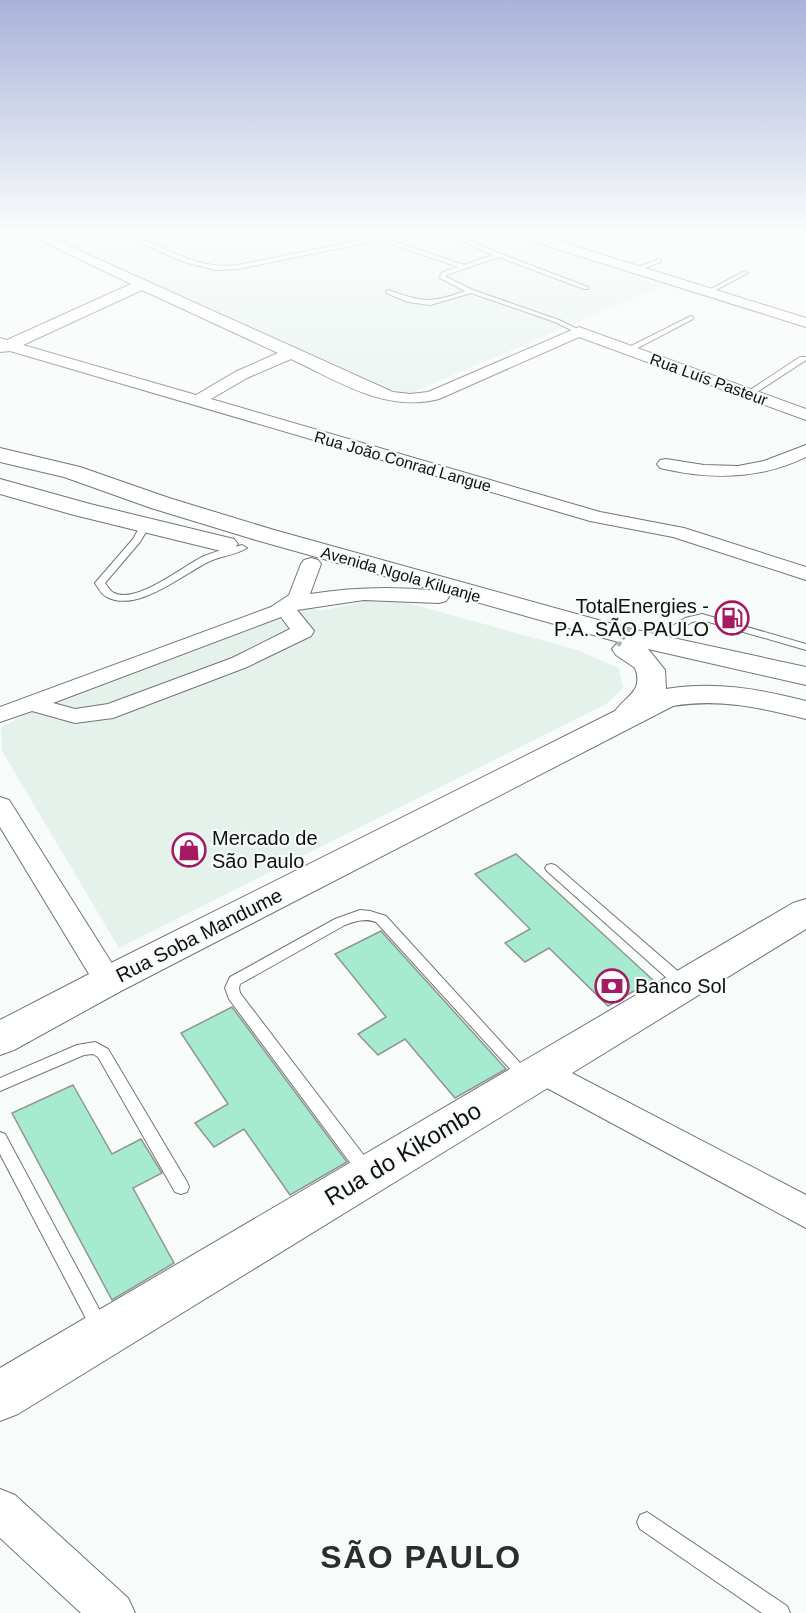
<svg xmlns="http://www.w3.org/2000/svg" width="806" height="1613" viewBox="0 0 806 1613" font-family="Arial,sans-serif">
<rect width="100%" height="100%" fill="#f7fbf9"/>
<path fill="#e5f2ec" d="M 85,231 L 493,231 L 664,285 L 406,395 L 50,241 Z
M 368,601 L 401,601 L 577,650 L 619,668 L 623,688 L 606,704 L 119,948 L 2,751 L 1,728 L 32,710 L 302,604 L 320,611 Z"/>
<path fill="#a6ebd0" stroke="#919593" stroke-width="1.5" d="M 516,854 L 653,980 L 608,1006 L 549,948 L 525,962 L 505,943 L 530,929 L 475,874 Z
M 381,931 L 506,1069 L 455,1098 L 405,1039 L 378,1055 L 358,1034 L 386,1017 L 335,954 Z
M 232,1007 L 347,1162 L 290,1195 L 244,1129 L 214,1147 L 195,1123 L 228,1104 L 181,1033 Z
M 73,1085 L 112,1154 L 141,1139 L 162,1173 L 133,1188 L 174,1263 L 112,1300 L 12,1113 Z"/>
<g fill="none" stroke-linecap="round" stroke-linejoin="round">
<defs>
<path id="service" d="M 144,231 L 151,231 L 141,236 L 141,239 C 173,252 203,270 238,265 L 381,236 L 364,231 L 388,234 L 407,231 L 387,239 L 464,265 L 493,255 L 440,231 L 447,231 L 501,254 L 588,287 L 588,289 L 584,289 L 499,257 L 446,275 L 446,277 L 473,290 L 559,320 L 583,332 L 577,333 L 555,322 L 471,293 L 430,305 L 408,302 L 386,293 L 386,291 L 388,290 C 423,302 430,304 465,291 L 440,278 L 441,273 L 458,267 L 380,240 L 238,269 L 216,270 L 184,262 L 136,241 L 136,234 Z
M 659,259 L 661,260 L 661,262 L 636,271 L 633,269 Z
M 743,272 L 748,273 L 712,292 L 707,291 Z
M 691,316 L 693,317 L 693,319 L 630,352 L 623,350 Z
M 800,357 L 806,357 L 806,360 L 751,396 L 744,394 Z
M 145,522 L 150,525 L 140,542 L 105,583 C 108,587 110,591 114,593 C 137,604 182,567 202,557 C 214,551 229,549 242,545 L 247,548 C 236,555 220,556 208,562 C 182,575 137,613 107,597 C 102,595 98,588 95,583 L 133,539 L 142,523 Z
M 702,614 L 806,644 L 806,650 L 702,620 L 692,622 L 655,645 L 651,646 L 646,643 L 685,618 Z
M 551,864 L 555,865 L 688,980 L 690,984 L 688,988 L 683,989 L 678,988 L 547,871 L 545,868 L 547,865 Z
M 360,910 L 370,911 L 386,916 L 532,1076 L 530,1080 L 525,1082 L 520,1080 L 376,922 C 365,918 356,921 345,925 L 240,984 L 239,988 L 240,993 L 372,1166 L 374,1171 L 372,1176 L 366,1178 L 360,1176 L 229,999 L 225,988 L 230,977 L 335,919 Z
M 95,1042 L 108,1049 L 187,1182 L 189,1187 L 187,1192 L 181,1194 L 175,1192 L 98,1057 L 93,1054 L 84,1055 L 0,1091 L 0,1078 L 77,1045 Z
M 0,1132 L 5,1134 L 105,1320 L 108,1326 L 105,1332 L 99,1334 L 93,1332 L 0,1154 Z
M 647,1512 L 787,1606 L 790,1613 L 762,1613 L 640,1529 L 637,1522 L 640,1515 Z"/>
<path id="minor" d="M 66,231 L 85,231 L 84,234 L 58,241 L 393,392 L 410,394 L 428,392 L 579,327 L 806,409 L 806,420 L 579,337 L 439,399 C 385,413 338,381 291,359 L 247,378 L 211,399 L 600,512 L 684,528 L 806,567 L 806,580 L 673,537 L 590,521 L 10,351 L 0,352 L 0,338 L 7,340 L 131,284 L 40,240 L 41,237 ZM 142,290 L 278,353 L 235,372 L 196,395 L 23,345 Z
M 508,231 L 526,231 L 806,318 L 806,327 L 509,234 Z
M 806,445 L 806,457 C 759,480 710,480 660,468 L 657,464 L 660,460 L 666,459 L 704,465 L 738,466 L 764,461 Z
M 311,558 L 318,560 L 321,564 L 310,594 C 353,587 395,586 439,591 L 446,593 L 449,597 L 446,601 L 439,603 L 364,600 L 297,610 L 314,631 L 311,636 L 247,667 L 113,718 L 75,723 L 32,711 L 0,722 L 0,707 L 271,607 L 289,595 L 301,564 L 304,560 ZM 281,617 L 290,629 L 232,658 L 108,704 L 75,709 L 53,703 Z
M 0,797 L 9,800 L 118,973 L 123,981 L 118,989 L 108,992 L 98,989 L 0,827 Z
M 543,1058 L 806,1195 L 806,1228 L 532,1080 L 527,1071 L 532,1062 Z
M 0,1489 L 15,1495 L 128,1598 L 135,1613 L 81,1613 L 0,1538 Z"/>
<path id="secondary" d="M 0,448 L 80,467 L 169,498 L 274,530 L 627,628 L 806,667 L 806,685 L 648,649 L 665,670 L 666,689 C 715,681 759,689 806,701 L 806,719 C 762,708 719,698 673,706 L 121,991 L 14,1050 L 0,1055 L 0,1020 L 95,971 L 615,711 C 626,696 644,691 635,668 L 616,655 L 612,649 L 618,642 L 256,540 L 151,508 L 64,477 L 0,462 Z
M 0,479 L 90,504 L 234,539 L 238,544 L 234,549 L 225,552 L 74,515 L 0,494 Z
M 806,899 L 806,929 L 18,1414 L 0,1421 L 0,1368 L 793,903 Z"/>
</defs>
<use href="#service" stroke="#727674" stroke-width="2"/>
<use href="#minor" stroke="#727674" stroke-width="2"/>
<use href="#secondary" stroke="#727674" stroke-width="2"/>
<use href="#service" fill="#fff" fill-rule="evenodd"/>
<use href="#minor" fill="#fff" fill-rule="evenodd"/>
<use href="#secondary" fill="#fff" fill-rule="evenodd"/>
<path stroke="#afb3b1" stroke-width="4" stroke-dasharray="5 3" stroke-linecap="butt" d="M 618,646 L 634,621"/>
</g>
<linearGradient id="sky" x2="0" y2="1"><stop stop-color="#a9b2da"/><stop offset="0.51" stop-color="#fbfdfc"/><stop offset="1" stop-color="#fbfdfc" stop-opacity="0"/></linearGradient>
<rect width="806" height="456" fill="url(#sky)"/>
<defs>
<symbol id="fuel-ring" viewBox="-11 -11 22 22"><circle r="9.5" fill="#f7fbf9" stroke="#a41b63" stroke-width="1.5"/><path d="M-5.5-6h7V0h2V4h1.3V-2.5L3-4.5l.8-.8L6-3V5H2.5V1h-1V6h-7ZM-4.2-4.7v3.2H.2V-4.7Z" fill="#a41b63"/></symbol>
<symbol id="shop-ring" viewBox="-11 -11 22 22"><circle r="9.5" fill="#f7fbf9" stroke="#a41b63" stroke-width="1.5"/><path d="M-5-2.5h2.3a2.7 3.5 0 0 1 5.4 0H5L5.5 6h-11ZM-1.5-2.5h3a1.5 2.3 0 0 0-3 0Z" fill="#a41b63"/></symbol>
<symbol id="bank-ring" viewBox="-11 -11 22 22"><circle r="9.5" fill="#f7fbf9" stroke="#a41b63" stroke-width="1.5"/><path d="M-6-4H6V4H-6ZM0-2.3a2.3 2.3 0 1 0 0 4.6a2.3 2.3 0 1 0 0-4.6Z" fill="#a41b63"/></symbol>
</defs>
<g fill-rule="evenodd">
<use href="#fuel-ring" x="713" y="599" width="38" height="38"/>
<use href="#shop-ring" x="170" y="831" width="38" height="38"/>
<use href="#bank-ring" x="593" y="967" width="38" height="38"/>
</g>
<g text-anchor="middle" stroke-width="4.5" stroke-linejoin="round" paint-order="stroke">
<g font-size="16" fill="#0f1110" stroke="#f7fbf9">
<text transform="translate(709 379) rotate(20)" y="6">Rua Luís Pasteur</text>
<text transform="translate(403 461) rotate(16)" y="6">Rua João Conrad Langue</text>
<text transform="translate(401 574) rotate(16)" y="6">Avenida Ngola Kiluanje</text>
</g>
<g font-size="20" fill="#0f1110" stroke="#f7fbf9" text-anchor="start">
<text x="709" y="613" text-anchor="end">TotalEnergies -<tspan x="709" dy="23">P.A. SÃO PAULO</tspan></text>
<text x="212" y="845">Mercado de<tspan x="212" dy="23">São Paulo</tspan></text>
<text x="635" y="993">Banco Sol</text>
</g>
<g font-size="20" fill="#0f1110" stroke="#f7fbf9">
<text transform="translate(199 935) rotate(-27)" y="7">Rua Soba Mandume</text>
</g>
<g font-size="24" fill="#0f1110" stroke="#f7fbf9">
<text transform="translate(403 1154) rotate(-31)" y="8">Rua do Kikombo</text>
</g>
<g font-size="32" font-weight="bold" letter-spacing="1.5" fill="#2a2e2c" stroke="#f7fbf9">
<text x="421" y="1568">SÃO PAULO</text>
</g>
</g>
</svg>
